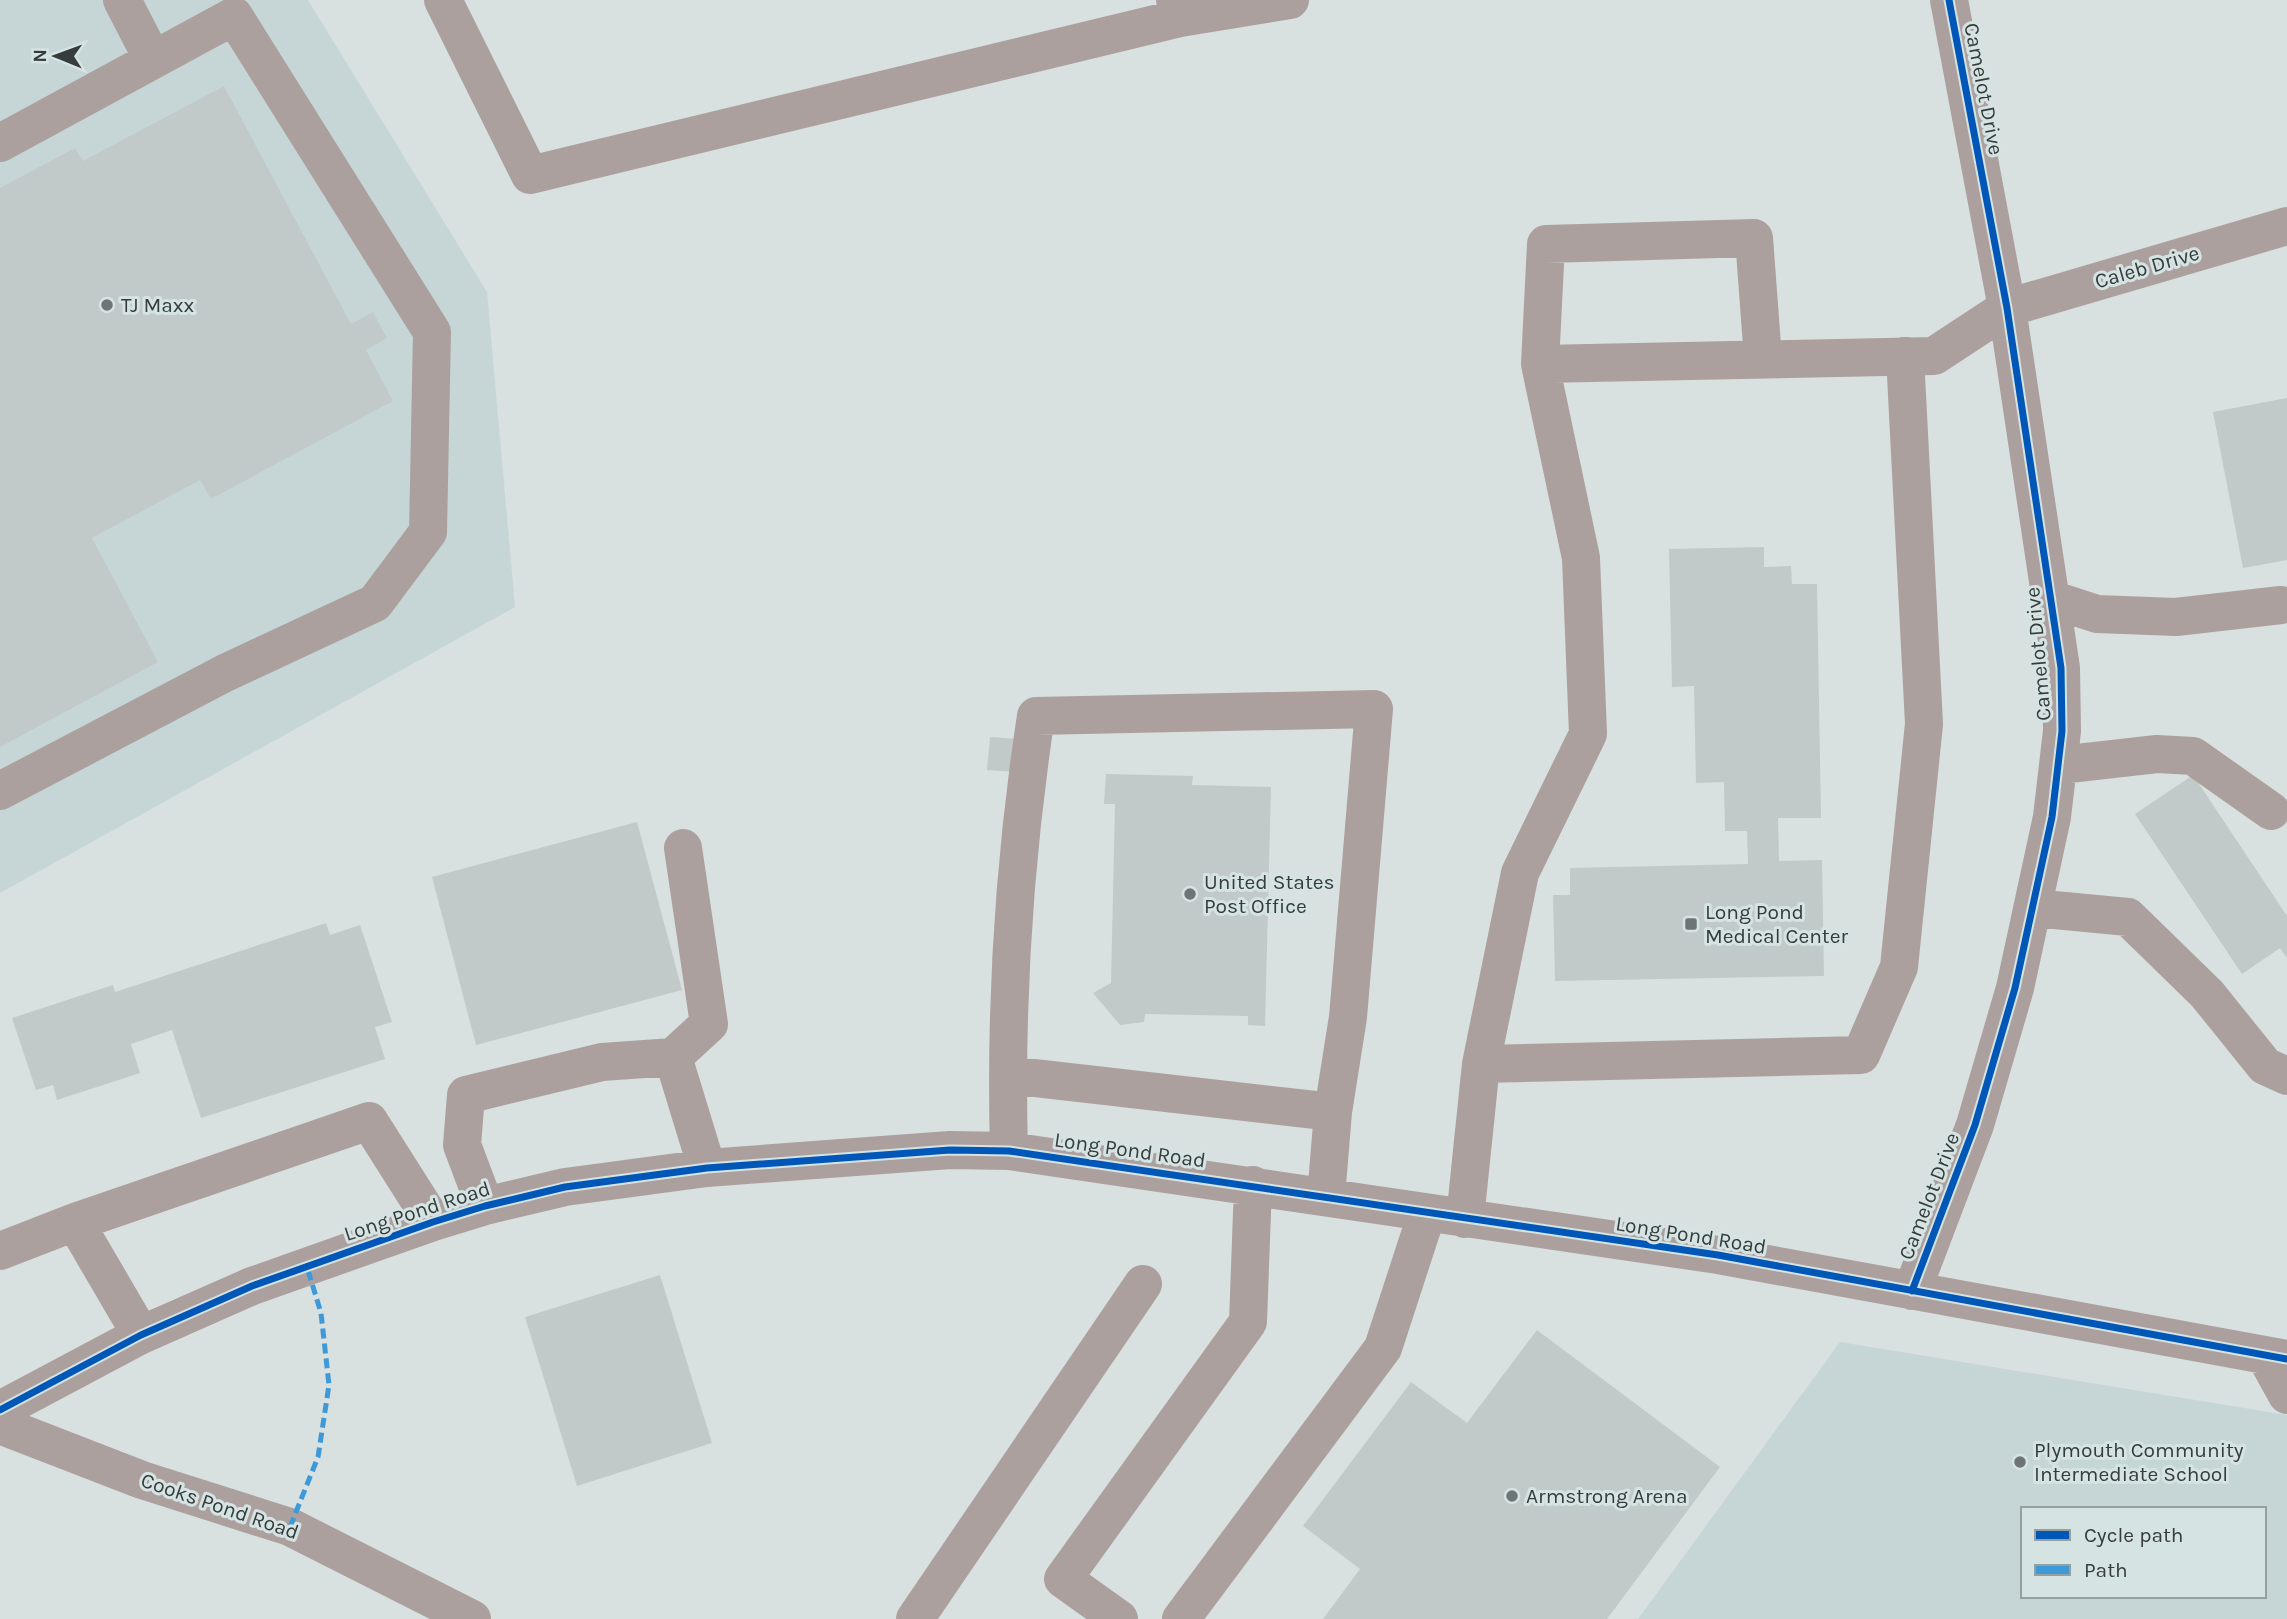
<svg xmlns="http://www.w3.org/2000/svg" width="2287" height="1619" viewBox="0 0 2287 1619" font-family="Karla,sans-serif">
<rect width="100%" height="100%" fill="#d8e0e0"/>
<path fill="#c6d6d6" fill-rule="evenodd" d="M 0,0 L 308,0 L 487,292 L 515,607 L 0,893 Z
M 1840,1342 L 2287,1415 L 2287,1619 L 1638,1619 ZM 2023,1509 L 2264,1509 L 2264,1596 L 2023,1596 Z"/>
<path fill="#c2c9c9" d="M 224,86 L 351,324 L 373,312 L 387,338 L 366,350 L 393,401 L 211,499 L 200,480 L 92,538 L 158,662 L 0,747 L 0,188 L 75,148 L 83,161 Z
M 2287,398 L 2287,560 L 2243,568 L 2213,412 Z
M 1764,547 L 1764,567 L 1791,566 L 1792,584 L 1817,584 L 1821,818 L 1778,818 L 1779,861 L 1822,860 L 1824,976 L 1555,981 L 1553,895 L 1570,895 L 1570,868 L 1748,864 L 1747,831 L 1725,831 L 1724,782 L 1696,783 L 1694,686 L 1672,687 L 1669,549 Z
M 990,737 L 1018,739 L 1015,772 L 987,770 Z
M 1106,774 L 1193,776 L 1192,785 L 1271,787 L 1265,1026 L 1248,1025 L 1248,1016 L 1145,1014 L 1144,1022 L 1120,1025 L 1093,993 L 1111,983 L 1115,804 L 1104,804 Z
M 2193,775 L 2287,916 L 2287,958 L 2280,948 L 2242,974 L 2135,814 Z
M 637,822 L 682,990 L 476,1045 L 432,877 Z
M 326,923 L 330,935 L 360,925 L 392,1022 L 375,1027 L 385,1059 L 201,1118 L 172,1030 L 131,1044 L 140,1073 L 57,1100 L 53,1085 L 36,1090 L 12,1018 L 113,985 L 115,992 Z
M 660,1275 L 712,1443 L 577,1486 L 525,1317 Z
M 1537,1330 L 1720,1467 L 1607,1619 L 1323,1619 L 1360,1569 L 1303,1526 L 1411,1382 L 1467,1423 Z"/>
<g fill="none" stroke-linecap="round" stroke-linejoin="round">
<path stroke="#aca09f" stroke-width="38" d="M 122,0 L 153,60
M 443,0 L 530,175 L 1180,18
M 1175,0 L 1180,18 L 1290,0
M 0,143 L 234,16 L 432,332 L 428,532 L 375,603 L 225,673 L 0,791
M 1540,364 L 1546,244 L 1754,238 L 1763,359
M 2051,599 L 2097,614 L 2176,617 L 2281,605
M 2060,765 L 2157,754 L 2193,756 L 2271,811
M 2033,908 L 2128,917 L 2207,994 L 2265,1066 L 2287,1076
M 673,1057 L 709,1024 L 683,848
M 1481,1064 L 1861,1055 L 1899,967 L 1924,724 L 1905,356
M 1008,1075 L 1333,1112
M 1009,1151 C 1005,1005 1014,860 1036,716 L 1374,709 L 1348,1017 L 1333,1112 L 1326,1197
M 485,1206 L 462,1145 L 466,1095 L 602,1062 L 673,1057 L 707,1168
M 1465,1219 L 1481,1064 L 1520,873 L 1588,734 L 1581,558 L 1540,364 L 1934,356 L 2007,308 L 2287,226
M 75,1222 L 369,1121 L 433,1222
M 0,1251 L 75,1222 L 141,1335
M 1912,1291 L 1975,1125 L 2015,988 L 2052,817 L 2062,731 L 2061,668 L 2007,308 L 1949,0
M 2265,1355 L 2287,1395
M 0,1410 L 141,1335 L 252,1286 L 433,1222 L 485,1206 L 565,1187 L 707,1168 L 950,1150 L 1009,1151 L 1718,1255 L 2287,1359
M 0,1425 L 142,1480 L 290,1527 L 472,1619
M 915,1619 L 1143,1284
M 1119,1619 L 1063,1579 L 1248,1322 L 1253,1185
M 1181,1619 L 1383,1348 L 1427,1213"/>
<path stroke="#3e99d9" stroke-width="5" stroke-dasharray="10 5" stroke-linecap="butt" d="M 290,1527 L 318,1457 L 329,1385 L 321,1313 L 307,1267"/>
<defs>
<path id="cycleway" d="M 1912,1291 L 1975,1125 L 2015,988 L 2052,817 L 2062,731 L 2061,668 L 2007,308 L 1949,0
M 0,1410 L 141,1335 L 252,1286 L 433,1222 L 485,1206 L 565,1187 L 707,1168 L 950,1150 L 1009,1151 L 1718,1255 L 2287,1359"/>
</defs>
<use href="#cycleway" stroke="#d5e3e3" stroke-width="11"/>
<use href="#cycleway" stroke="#0057b8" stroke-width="7"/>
</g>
<g fill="#6f7575" stroke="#d5e3e3" stroke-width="2.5">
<circle cx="107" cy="305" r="7"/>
<circle cx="1190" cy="894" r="7"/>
<rect x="1684" y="917" width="14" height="14" rx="3.5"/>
<circle cx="2020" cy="1462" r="7"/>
<circle cx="1512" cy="1496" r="7"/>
</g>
<g text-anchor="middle" stroke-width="6" stroke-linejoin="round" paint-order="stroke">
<g font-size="21" fill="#363c3c" stroke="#d5e3e3">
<text transform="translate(1984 89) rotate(79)" y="7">Camelot Drive</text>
<text transform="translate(2147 267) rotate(-16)" y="7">Caleb Drive</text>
<text transform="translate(2038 654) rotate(-95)" y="7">Camelot Drive</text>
<text transform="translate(1130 1150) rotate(8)" y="7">Long Pond Road</text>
<text transform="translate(1929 1196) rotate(-69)" y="7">Camelot Drive</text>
<text transform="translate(417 1211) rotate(-18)" y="7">Long Pond Road</text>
<text transform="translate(1691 1235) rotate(9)" y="7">Long Pond Road</text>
<text transform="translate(220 1506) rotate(19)" y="7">Cooks Pond Road</text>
</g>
<g font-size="21" fill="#363c3c" stroke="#d5e3e3" text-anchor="start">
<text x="121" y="312">TJ Maxx</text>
<text x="1204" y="889">United States<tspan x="1204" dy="24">Post Office</tspan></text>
<text x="1705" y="919">Long Pond<tspan x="1705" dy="24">Medical Center</tspan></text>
<text x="2034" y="1457">Plymouth Community<tspan x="2034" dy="24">Intermediate School</tspan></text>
<text x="1526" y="1503">Armstrong Arena</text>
</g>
</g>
<rect x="2021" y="1507" width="245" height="91" fill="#d5e3e3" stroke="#95a0a0" stroke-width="2"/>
<rect x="2035" y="1530" width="35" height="10" fill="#0057b8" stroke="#95a0a0" stroke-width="2"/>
<text x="2084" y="1542" font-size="21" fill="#363c3c">Cycle path</text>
<rect x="2035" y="1565" width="35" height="10" fill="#3e99d9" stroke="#95a0a0" stroke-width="2"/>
<text x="2084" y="1577" font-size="21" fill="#363c3c">Path</text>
<g transform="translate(56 56) rotate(271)" stroke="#d5e3e3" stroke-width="5" paint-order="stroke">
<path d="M0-5L12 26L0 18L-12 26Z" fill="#363c3c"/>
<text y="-10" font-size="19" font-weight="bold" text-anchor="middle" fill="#363c3c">N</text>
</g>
</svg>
